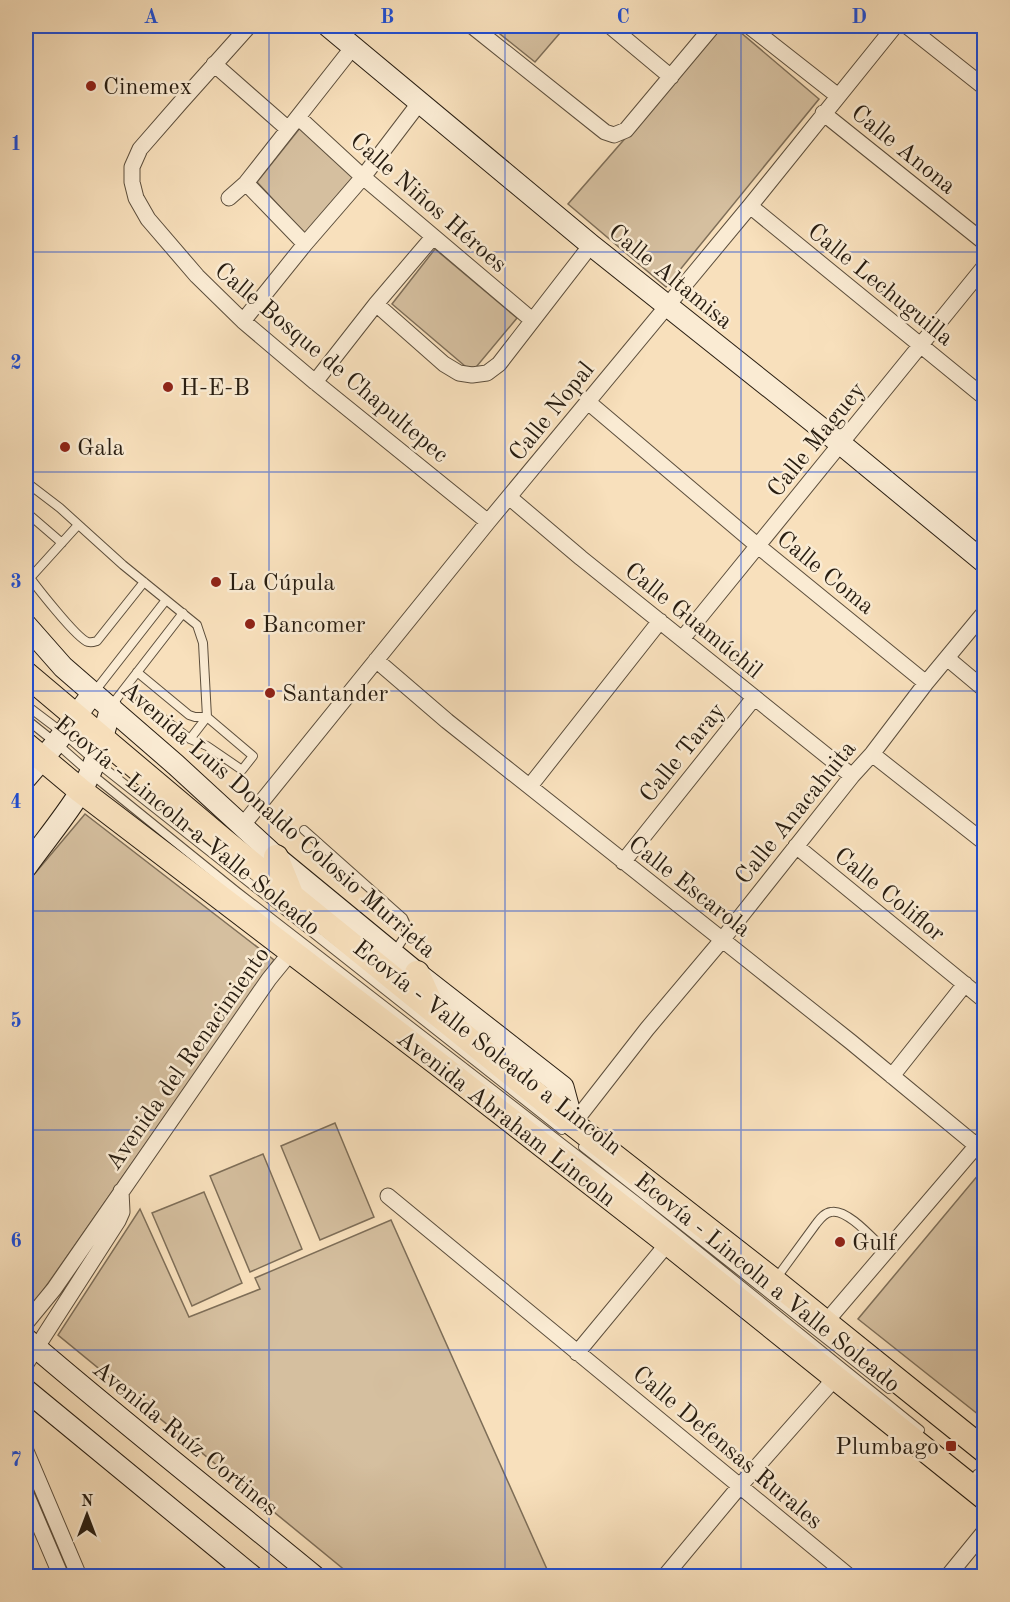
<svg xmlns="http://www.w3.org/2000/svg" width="1010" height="1602" viewBox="0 0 1010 1602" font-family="'Old Standard TT',serif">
<rect width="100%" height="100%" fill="#f8e0bc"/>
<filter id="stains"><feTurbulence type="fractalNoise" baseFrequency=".00333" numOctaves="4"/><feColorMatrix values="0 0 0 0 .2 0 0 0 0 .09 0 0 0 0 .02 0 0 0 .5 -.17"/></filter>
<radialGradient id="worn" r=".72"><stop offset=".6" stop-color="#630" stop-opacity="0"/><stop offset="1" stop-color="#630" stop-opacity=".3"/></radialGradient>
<path fill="#d5bf9f" stroke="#7e6e58" stroke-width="1.5" d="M 490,26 L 566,26 L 535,62 Z
M 723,26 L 733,26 L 819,99 L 666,287 L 568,204 Z
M 300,128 L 353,177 L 305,234 L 257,182 Z
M 435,249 L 517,318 L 472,372 L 392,304 Z
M 85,814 L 274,960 L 26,1315 L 26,884 Z
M 335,1123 L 374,1217 L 320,1240 L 281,1146 Z
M 263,1154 L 302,1249 L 250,1272 L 210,1176 Z
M 984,1168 L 984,1419 L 858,1319 Z
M 204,1192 L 242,1283 L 192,1306 L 152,1213 Z
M 140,1209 L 189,1317 L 260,1289 L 255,1278 L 391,1220 L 550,1576 L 352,1576 L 58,1335 Z"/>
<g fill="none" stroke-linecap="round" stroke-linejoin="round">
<defs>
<path id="lane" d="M 26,482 L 60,508 L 123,565 L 197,625 L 203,643 L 207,717 L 190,739 L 140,701
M 26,512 L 62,543
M 26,572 C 34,584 77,639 88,642 C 92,643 94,642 97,641 L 144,582
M 30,578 L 78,525
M 137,672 L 189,715 L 195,717 L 207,717 L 253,756 L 242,770 L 207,746 L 190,739
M 95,691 L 166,600
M 26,705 L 63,733 L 94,760 L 562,1130
M 111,706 L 183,613
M 26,719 L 56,743 L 90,773 L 236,891 L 642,1205 L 920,1430
M 304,830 L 403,918 C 411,932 402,941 394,952
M 583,1147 L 889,1389
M 775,1280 L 816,1224 C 820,1219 824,1213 831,1212 C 847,1208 874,1240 886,1251
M 983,1464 L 984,1465
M 977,1474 L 984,1480"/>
<path id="street" d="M 249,26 L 181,102 L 140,149 L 132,167 L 132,182 L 136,198 L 148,219 L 197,276 L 243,321 L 315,382 L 488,522
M 472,26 L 605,132 L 614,135 L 626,130 L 713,26
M 610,26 L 671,77
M 749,26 L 838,96
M 907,26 L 984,87
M 214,64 L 288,129
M 823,113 L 984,242
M 298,117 L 363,177 L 532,320
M 246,183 L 305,244
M 229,198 L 246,183 L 353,47
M 750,206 L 984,397
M 376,304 L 444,364 L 459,373 L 472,375 L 487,373 L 499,364 L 591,245
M 243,321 L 305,244 L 363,177 L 420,102
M 315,382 L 376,304 L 433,237
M 588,402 L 758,546 L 926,683
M 509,497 L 581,558 L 852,776
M 682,639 L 984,267
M 947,658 L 984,689
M 376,660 L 447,721 L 851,1042 L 977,1146
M 872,754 L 984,842
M 530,786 L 660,621
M 242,826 L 488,522 L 750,206 L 895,26
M 796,846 L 984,1000
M 623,862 L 754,698
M 892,1076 L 965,984
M 573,1124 L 647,1029 L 722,940 L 852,776 L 872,754 L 926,683 L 984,613
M 388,1196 L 849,1576
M 26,1323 L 54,1289 L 269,979 L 291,952
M 825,1323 L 984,1137
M 577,1353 L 668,1243
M 26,1364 L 118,1221 L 122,1212 L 121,1191
M 26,1451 L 79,1576
M 26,1494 L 61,1576
M 665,1576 L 739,1487 L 836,1377
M 948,1576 L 984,1532"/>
<path id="secondary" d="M 328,26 L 591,245 L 841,444 L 984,562
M 26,625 L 63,667 L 176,765 L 276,857 L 417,973 L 563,1087 L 573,1124
M 26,778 L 56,743 L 93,693
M 26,867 C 44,842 64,818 81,791 C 95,768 104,733 111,707
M 26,1339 C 120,1420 218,1497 314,1576
M 26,1390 L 252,1576"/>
<path id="primary" d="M 26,674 L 224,841 L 573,1124 L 774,1281 L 984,1450
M 26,745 L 81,791 L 437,1063 L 668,1243 L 984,1497
M 276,857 L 291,894
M 417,973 L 432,1006"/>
</defs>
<use href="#lane" stroke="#5c4e3c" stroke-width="10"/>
<use href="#street" stroke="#5c4e3c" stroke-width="17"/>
<use href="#secondary" stroke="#281d11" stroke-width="23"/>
<use href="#primary" stroke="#281d11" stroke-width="26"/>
<use href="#lane" stroke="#faebd3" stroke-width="8"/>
<use href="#street" stroke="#faebd3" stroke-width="15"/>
<use href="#secondary" stroke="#faebd3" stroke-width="21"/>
<use href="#primary" stroke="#f8e0bc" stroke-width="24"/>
</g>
<path fill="none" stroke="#1d4ed8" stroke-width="1.5" stroke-opacity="0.55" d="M 269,26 L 269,1576M 505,26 L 505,1576M 741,26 L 741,1576M 26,252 L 984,252M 26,472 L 984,472M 26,691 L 984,691M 26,911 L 984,911M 26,1130 L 984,1130M 26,1350 L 984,1350"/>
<g fill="#8f2418" stroke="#faebd3" stroke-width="2">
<circle cx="91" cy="86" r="6"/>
<circle cx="168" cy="387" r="6"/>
<circle cx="65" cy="447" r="6"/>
<circle cx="216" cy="582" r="6"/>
<circle cx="250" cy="624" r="6"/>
<circle cx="270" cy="693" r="6"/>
<circle cx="840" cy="1242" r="6"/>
<rect x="945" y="1440" width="12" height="12" rx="3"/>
</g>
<g text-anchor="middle" stroke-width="5" stroke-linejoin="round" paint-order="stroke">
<g font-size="24" fill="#281d11" stroke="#faebd3" text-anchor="start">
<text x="103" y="94">Cinemex</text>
<text x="180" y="395">H-E-B</text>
<text x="77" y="455">Gala</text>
<text x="228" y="590">La Cúpula</text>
<text x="262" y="632">Bancomer</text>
<text x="282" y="701">Santander</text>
<text x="852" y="1250">Gulf</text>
<text x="939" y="1454" text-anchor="end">Plumbago</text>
</g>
<g font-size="24" fill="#281d11" stroke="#faebd3">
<text transform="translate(904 149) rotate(39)" y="8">Calle Anona</text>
<text transform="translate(429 202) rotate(41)" y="8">Calle Niños Héroes</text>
<text transform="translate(671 276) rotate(39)" y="8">Calle Altamisa</text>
<text transform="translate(881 284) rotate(39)" y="8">Calle Lechuguilla</text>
<text transform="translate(332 362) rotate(40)" y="8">Calle Bosque de Chapultepec</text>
<text transform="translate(551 411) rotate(-51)" y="8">Calle Nopal</text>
<text transform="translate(816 439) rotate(-51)" y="8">Calle Maguey</text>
<text transform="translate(826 572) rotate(39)" y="8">Calle Coma</text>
<text transform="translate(694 620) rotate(39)" y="8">Calle Guamúchil</text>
<text transform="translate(682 752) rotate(-51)" y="8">Calle Taray</text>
<text transform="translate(795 812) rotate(-51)" y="8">Calle Anacahuita</text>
<text transform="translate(279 819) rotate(41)" y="8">Avenida Luis Donaldo Colosio Murrieta</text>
<text transform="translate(188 825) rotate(39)" y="8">Ecovía - Lincoln a Valle Soleado</text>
<text transform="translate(690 886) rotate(38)" y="8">Calle Escarola</text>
<text transform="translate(890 894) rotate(39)" y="8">Calle Coliflor</text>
<text transform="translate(488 1047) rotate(38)" y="8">Ecovía - Valle Soleado a Lincoln</text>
<text transform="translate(187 1058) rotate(-55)" y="8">Avenida del Renacimiento</text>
<text transform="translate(507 1118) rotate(38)" y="8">Avenida Abraham Lincoln</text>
<text transform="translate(768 1282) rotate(39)" y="8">Ecovía - Lincoln a Valle Soleado</text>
<text transform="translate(186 1438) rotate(39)" y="8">Avenida Ruíz Cortines</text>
<text transform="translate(728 1447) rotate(40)" y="8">Calle Defensas Rurales</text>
</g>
</g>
<rect width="1010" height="1602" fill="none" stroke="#f8e0bc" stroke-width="66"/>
<g transform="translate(87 1515)" stroke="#faebd3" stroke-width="4.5" paint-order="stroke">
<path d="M0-4.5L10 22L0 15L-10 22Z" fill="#281d11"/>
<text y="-9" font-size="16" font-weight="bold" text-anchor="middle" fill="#281d11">N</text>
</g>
<rect x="33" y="33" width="944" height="1536" fill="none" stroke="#1d4ed8" stroke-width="2"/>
<g font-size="20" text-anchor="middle" font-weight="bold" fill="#1d4ed8">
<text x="151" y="23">A</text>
<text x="387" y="23">B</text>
<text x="623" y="23">C</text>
<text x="859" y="23">D</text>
<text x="16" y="150">1</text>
<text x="16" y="369">2</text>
<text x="16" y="588">3</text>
<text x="16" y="808">4</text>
<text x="16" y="1027">5</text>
<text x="16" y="1247">6</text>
<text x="16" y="1466">7</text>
</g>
<rect width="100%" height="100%" filter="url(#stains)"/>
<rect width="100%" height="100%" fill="url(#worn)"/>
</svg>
